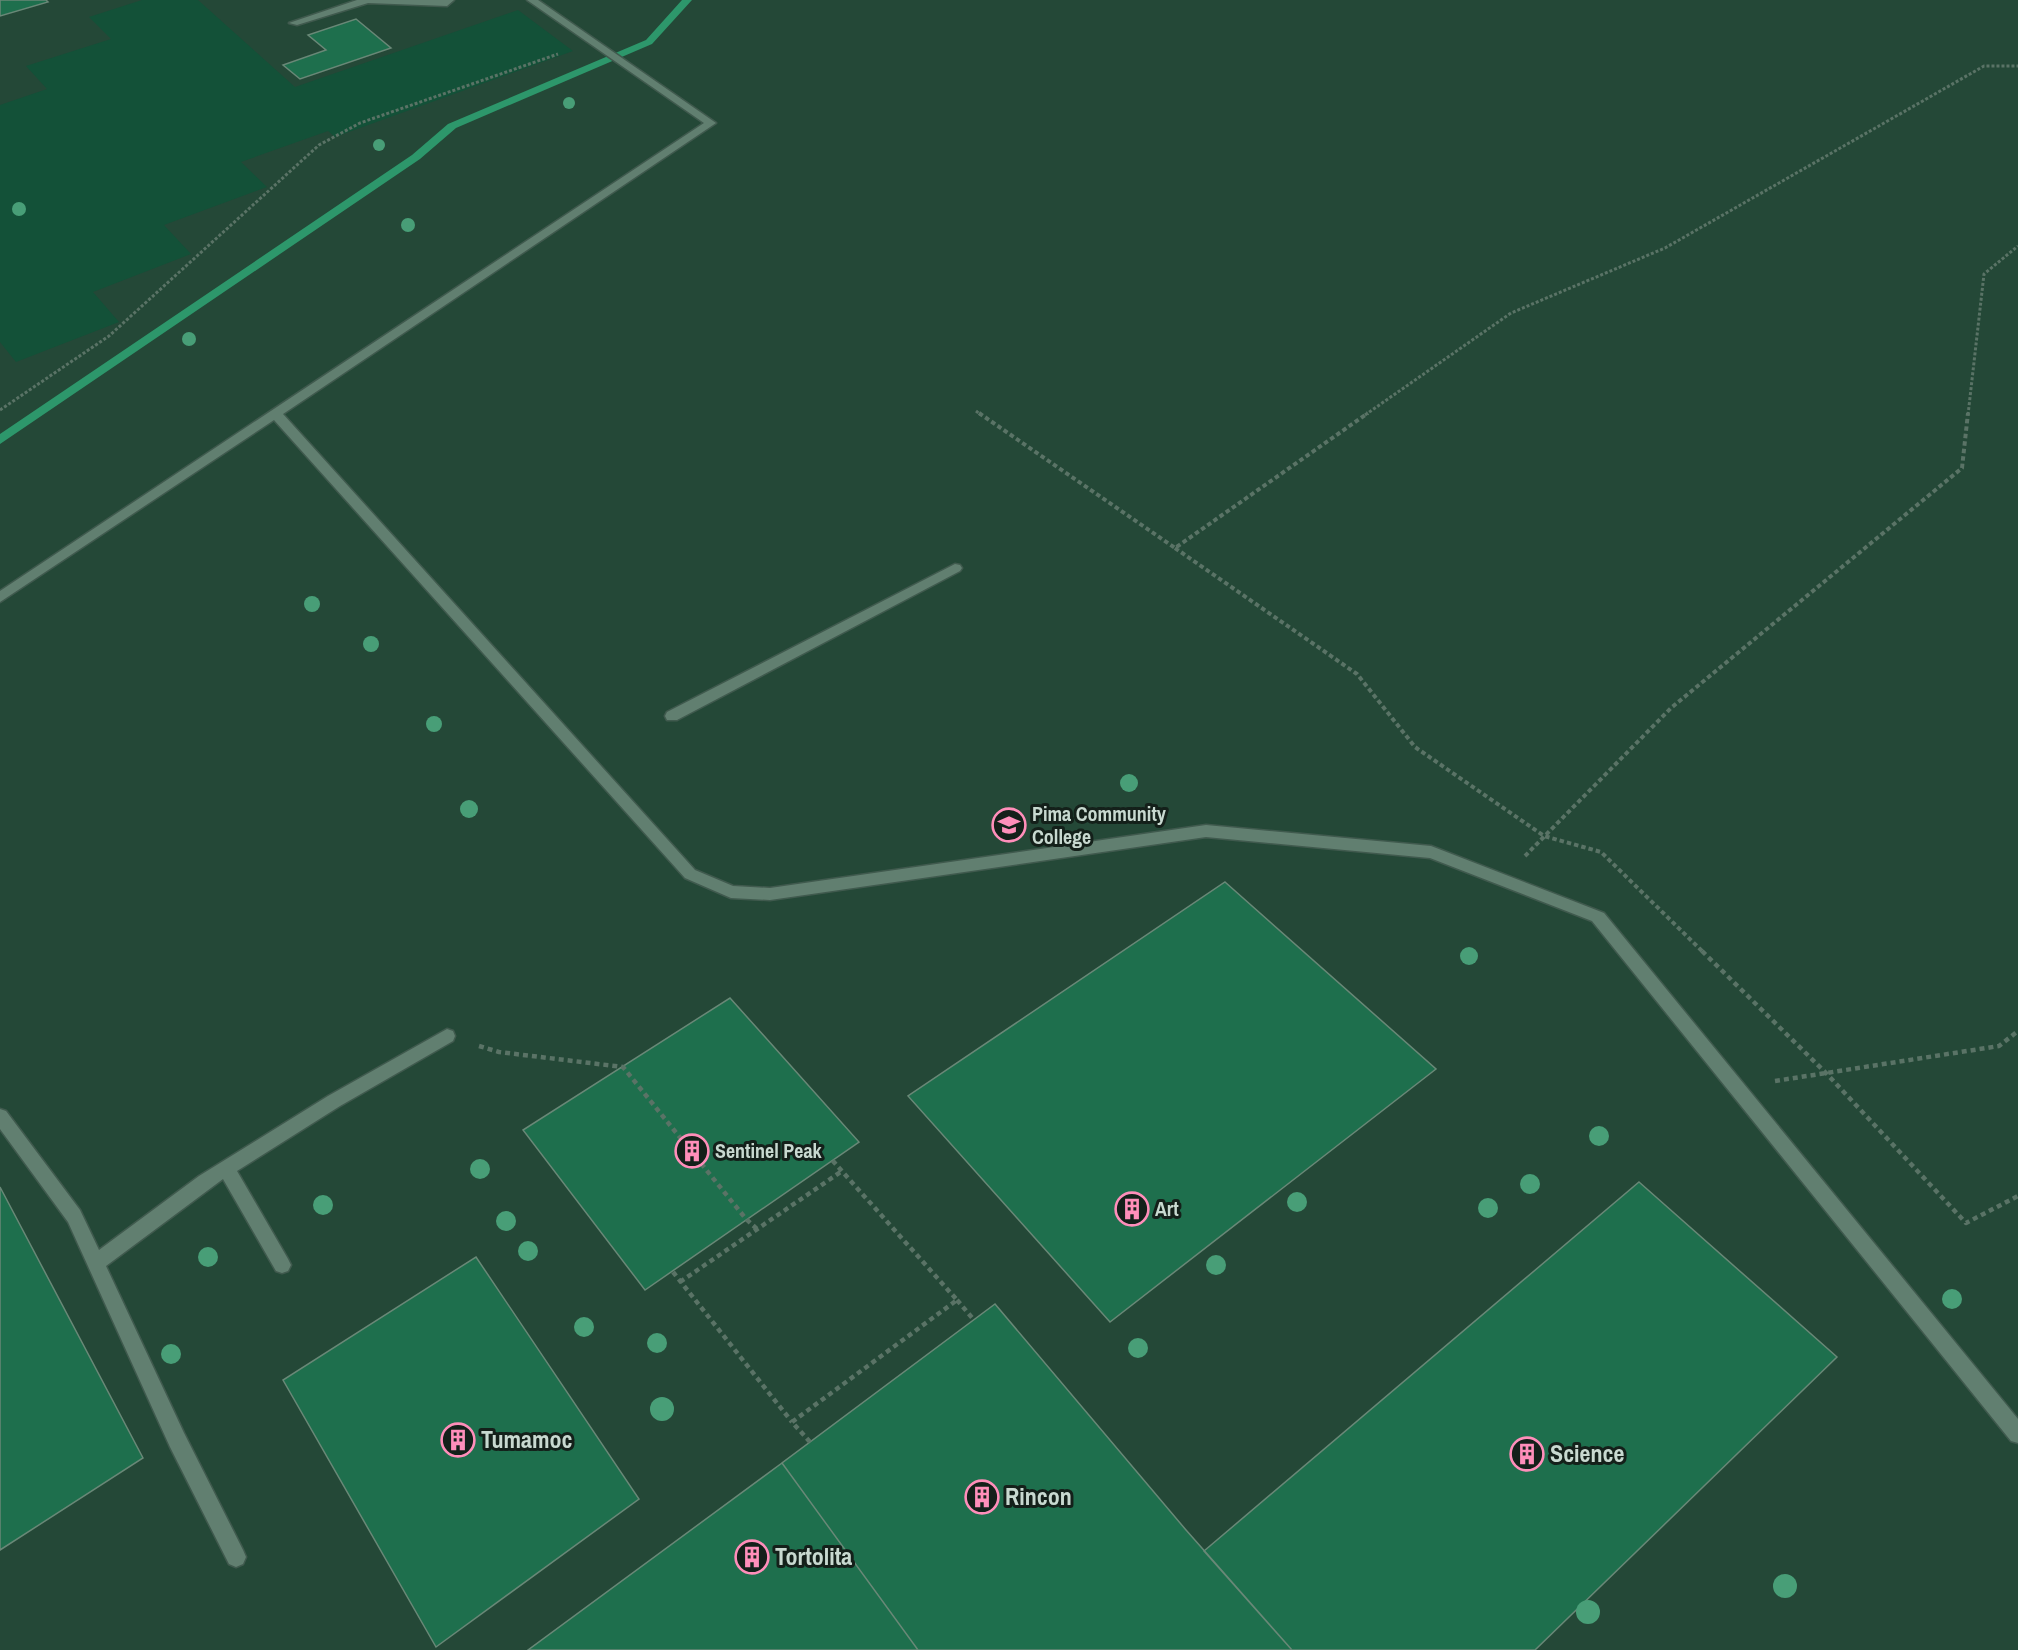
<svg xmlns="http://www.w3.org/2000/svg" width="2018" height="1650" viewBox="0 0 2018 1650" font-family="'Archivo Narrow',sans-serif">
<rect width="100%" height="100%" fill="#203c2e"/>
<path fill="#244837" d="M 0,0 L 2018,0 L 2018,1650 L 0,1650 Z"/>
<path fill="#135138" d="M 142,0 L 198,0 L 295,87 L 518,10 L 573,51 L 335,137 L 328,131 L 241,162 L 267,187 L 164,225 L 191,254 L 93,292 L 119,322 L 16,362 L 0,342 L 0,105 L 47,89 L 26,66 L 111,39 L 89,17 Z"/>
<g fill="none" stroke-linecap="round" stroke-linejoin="round">
<path fill="#2d976b" fill-rule="evenodd" d="M 682,0 L 692,0 L 652,44 L 456,128 L 420,159 L 0,444 L 0,434 L 412,155 L 448,124 L 646,40 Z"/>
</g>
<path fill="#1e6f4d" stroke="#698877" stroke-width="1.5" d="M 0,0 L 46,0 L 48,2 L 0,16 Z
M 356,19 L 391,48 L 300,79 L 283,65 L 326,50 L 308,35 Z
M 1225,882 L 1436,1069 L 1110,1322 L 908,1096 Z
M 730,998 L 859,1142 L 645,1290 L 523,1130 Z
M 1639,1182 L 1837,1357 L 1535,1650 L 1292,1650 L 1204,1551 Z
M 0,1187 L 143,1458 L 0,1550 Z
M 476,1257 L 639,1499 L 436,1647 L 283,1380 Z
M 995,1304 L 1186,1530 L 1292,1650 L 918,1650 L 782,1463 Z
M 782,1463 L 918,1650 L 528,1650 Z"/>
<g fill="none" stroke-linecap="round" stroke-linejoin="round">
<defs>
<path id="service" d="M 357,0 L 454,0 L 447,6 L 368,3 L 297,25 L 289,23 Z
M 527,0 L 538,0 L 716,123 L 283,414 L 695,870 L 733,886 L 770,888 L 1206,825 L 1431,846 L 1604,913 L 2018,1419 L 2018,1443 L 2011,1441 L 1592,921 L 1430,858 L 1206,837 L 770,900 L 731,898 L 685,878 L 274,420 L 0,602 L 0,591 L 704,123 Z
M 955,564 L 960,565 L 962,568 L 960,571 L 677,720 L 667,720 L 665,716 L 667,712 Z
M 447,1029 L 453,1031 L 455,1036 L 453,1041 L 340,1106 L 237,1171 L 288,1259 L 291,1265 L 288,1271 L 282,1273 L 276,1271 L 223,1179 L 106,1266 L 184,1433 L 243,1550 L 246,1557 L 243,1564 L 236,1567 L 229,1564 L 170,1447 L 68,1222 L 0,1129 L 0,1109 L 6,1111 L 80,1210 L 99,1250 L 199,1176 L 328,1096 Z"/>
</defs>
<use href="#service" stroke="#405a4e" stroke-width="3"/>
<path stroke="#5a7366" stroke-width="3" stroke-dasharray="3 2" stroke-linecap="butt" d="M 0,410 L 109,336 L 319,145 L 360,123 L 558,54
M 976,411 L 981,415
M 1365,415 L 1511,313 L 1665,248 L 1984,66 L 2018,66
M 1968,415 L 1984,274 L 2018,246"/>
<path stroke="#5a7366" stroke-width="4" stroke-dasharray="4.5 3" stroke-linecap="butt" d="M 979,413 L 1175,548 L 1368,413
M 1175,548 L 1357,674 L 1415,747 L 1544,836 L 1601,852 L 1703,952
M 1525,856 L 1671,708 L 1962,468 L 1968,413"/>
<path stroke="#5a7366" stroke-width="4.5" stroke-dasharray="5 4" stroke-linecap="butt" d="M 1702,951 L 1826,1073 L 1966,1223 L 2018,1196
M 479,1046 L 499,1052 L 623,1067 L 746,1219 L 757,1229
M 1775,1081 L 1999,1046 L 2018,1031
M 673,1272 L 792,1422
M 680,1282 L 842,1171
M 957,1300 L 974,1320
M 810,1442 L 792,1422 L 957,1300 L 832,1160"/>
<use href="#service" fill="#617f70" fill-rule="evenodd"/>
</g>
<g fill="#489e77">
<circle cx="569" cy="103" r="6"/>
<circle cx="379" cy="145" r="6"/>
<circle cx="19" cy="209" r="7"/>
<circle cx="408" cy="225" r="7"/>
<circle cx="189" cy="339" r="7"/>
<circle cx="312" cy="604" r="8"/>
<circle cx="371" cy="644" r="8"/>
<circle cx="434" cy="724" r="8"/>
<circle cx="1129" cy="783" r="9"/>
<circle cx="469" cy="809" r="9"/>
<circle cx="1469" cy="956" r="9"/>
<circle cx="1599" cy="1136" r="10"/>
<circle cx="480" cy="1169" r="10"/>
<circle cx="1530" cy="1184" r="10"/>
<circle cx="1297" cy="1202" r="10"/>
<circle cx="323" cy="1205" r="10"/>
<circle cx="1488" cy="1208" r="10"/>
<circle cx="506" cy="1221" r="10"/>
<circle cx="528" cy="1251" r="10"/>
<circle cx="208" cy="1257" r="10"/>
<circle cx="1216" cy="1265" r="10"/>
<circle cx="1952" cy="1299" r="10"/>
<circle cx="584" cy="1327" r="10"/>
<circle cx="657" cy="1343" r="10"/>
<circle cx="1138" cy="1348" r="10"/>
<circle cx="171" cy="1354" r="10"/>
<circle cx="662" cy="1409" r="12"/>
<circle cx="1785" cy="1586" r="12"/>
<circle cx="1588" cy="1612" r="12"/>
</g>
<defs>
<symbol id="university-ring" viewBox="-11 -11 22 22"><circle r="9.5" fill="#14201a" stroke="#ff8eba" stroke-width="1.5"/><path d="M0-5L7-2L0 1L-7-2ZM-4 1L0 2.5L4 1V4Q0 6-4 4Z" fill="#ff8eba"/></symbol>
<symbol id="building-ring" viewBox="-11 -11 22 22"><circle r="9.5" fill="#14201a" stroke="#ff8eba" stroke-width="1.5"/><path d="M-4-6H4V6H1V3H-1V6H-4ZM-2.5-4.3h1.7v1.8h-1.7ZM.8-4.3h1.7v1.8H.8ZM-2.5-1h1.7V.8h-1.7ZM.8-1h1.7V.8H.8Z" fill="#ff8eba"/></symbol>
</defs>
<g fill-rule="evenodd">
<use href="#university-ring" x="990" y="806" width="38" height="38"/>
<use href="#building-ring" x="673" y="1132" width="38" height="38"/>
<use href="#building-ring" x="1113" y="1190" width="38" height="38"/>
<use href="#building-ring" x="439" y="1421" width="38" height="38"/>
<use href="#building-ring" x="1508" y="1435" width="38" height="38"/>
<use href="#building-ring" x="963" y="1478" width="38" height="38"/>
<use href="#building-ring" x="733" y="1538" width="38" height="38"/>
</g>
<g text-anchor="middle" stroke-width="6" stroke-linejoin="round" paint-order="stroke">
<g font-size="20" font-weight="bold" fill="#c8d9d0" stroke="#14201a" text-anchor="start">
<text x="1032" y="821">Pima Community<tspan x="1032" dy="23">College</tspan></text>
<text x="715" y="1158">Sentinel Peak</text>
<text x="1155" y="1216">Art</text>
</g>
<g font-size="24" font-weight="bold" fill="#c8d9d0" stroke="#14201a" text-anchor="start">
<text x="481" y="1448">Tumamoc</text>
<text x="1550" y="1462">Science</text>
<text x="1005" y="1505">Rincon</text>
<text x="775" y="1565">Tortolita</text>
</g>
</g>
</svg>
